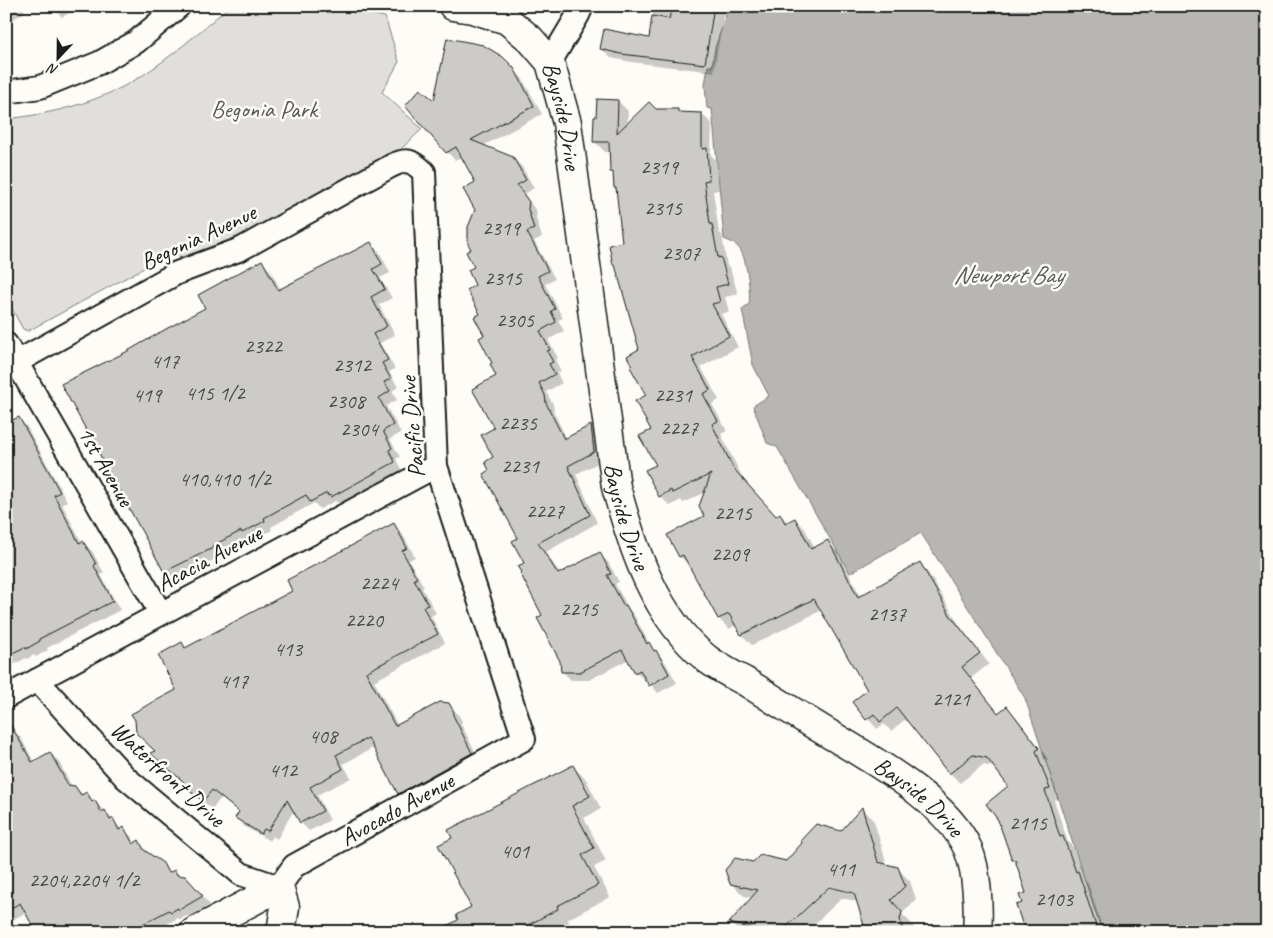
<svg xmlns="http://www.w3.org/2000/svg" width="1273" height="938" viewBox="0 0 1273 938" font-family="Caveat,sans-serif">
<rect width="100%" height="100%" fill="#fdfcf7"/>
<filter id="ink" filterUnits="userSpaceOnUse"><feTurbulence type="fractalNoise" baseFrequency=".02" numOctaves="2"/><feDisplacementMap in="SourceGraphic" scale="10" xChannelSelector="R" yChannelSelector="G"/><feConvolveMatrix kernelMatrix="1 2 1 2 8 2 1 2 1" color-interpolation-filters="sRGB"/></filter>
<g filter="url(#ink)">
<path fill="#e0dfdb" stroke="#7e7e7c" d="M 230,6 L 334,6 L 385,17 L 399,62 L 382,92 L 422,129 L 399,151 L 244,235 L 179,258 L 175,251 L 28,331 L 23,329 L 6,298 L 6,119 C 52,114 100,102 140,77 C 172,57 201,30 230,6 Z"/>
<path fill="#b7b6b2" stroke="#797876" d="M 729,6 L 1267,6 L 1267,932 L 1102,932 L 1025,698 L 921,533 L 850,573 L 777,447 L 767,443 L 753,406 L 769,396 L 753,365 L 742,309 L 749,304 C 751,294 747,263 742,253 C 739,245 731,242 724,239 L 712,109 L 707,108 L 705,85 L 708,66 L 712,66 L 715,48 Z"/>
<path fill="#0003" d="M 6,6 L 30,6 L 25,9 L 23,13 L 6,24 Z
M 52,6 L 82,6 L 62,17 Z
M 654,6 L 725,6 L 714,72 L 631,62 L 611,58 L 602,49 L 650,40 Z
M 502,58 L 522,78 L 542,114 L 483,146 L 513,158 L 522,167 L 534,188 L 524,194 L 537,212 L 536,218 L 542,237 L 534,241 L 555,279 L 545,284 L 563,318 L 558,320 L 564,331 L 548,340 L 558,358 L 555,360 L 561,371 L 557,373 L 562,383 L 546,392 L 553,404 L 554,413 L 567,439 L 591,426 L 599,435 L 602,461 L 576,474 L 597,523 L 546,552 L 560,574 L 599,554 L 608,562 L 619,582 L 615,584 L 629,609 L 634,615 L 651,647 L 664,660 L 677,683 L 658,693 L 647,680 L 645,681 L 636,672 L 629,659 L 589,680 L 571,680 L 563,672 L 561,661 L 526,563 L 520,538 L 491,471 L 495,458 L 498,376 L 485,335 L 472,250 L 477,182 L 463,157 L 455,160 L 447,152 L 435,102 Z
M 618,101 L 628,111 L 627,125 L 656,110 L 678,111 L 681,114 L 702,114 L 712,124 L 711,155 L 716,160 L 719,190 L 713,191 L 719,232 L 722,235 L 727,266 L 730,268 L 738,294 L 725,297 L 729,312 L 721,314 L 738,347 L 701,367 L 719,400 L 712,404 L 727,431 L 721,434 L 743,479 L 776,517 L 780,515 L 788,523 L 795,519 L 805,529 L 815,548 L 828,542 L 838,552 L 861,597 L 920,564 L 929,574 L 960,626 L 989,664 L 971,678 L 999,714 L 1007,708 L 1017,718 L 1048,759 L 1046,761 L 1059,799 L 1054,800 L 1068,842 L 1073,847 L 1085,880 L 1088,883 L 1104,932 L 1027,932 L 1018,906 L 1024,904 L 1028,893 L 1018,864 L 1013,860 L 1010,786 L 995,767 L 983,765 L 960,783 L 950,773 L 907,718 L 891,731 L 884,724 L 877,729 L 854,702 L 869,691 L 822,610 L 752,645 L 742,635 L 736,625 L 729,629 L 719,619 L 691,566 L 680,557 L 669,536 L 706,517 L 706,492 L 683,503 L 681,500 L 670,506 L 660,496 L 658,466 L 647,396 L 634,367 L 641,350 L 616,266 L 614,264 L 624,243 L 615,175 L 612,172 L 610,152 L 605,152 L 595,142 Z
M 370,243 L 379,251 L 390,273 L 380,278 L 392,298 L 379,305 L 395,335 L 380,343 L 395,369 L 389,372 L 398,387 L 392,391 L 397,400 L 386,406 L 401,433 L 390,439 L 400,457 L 396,459 L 402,471 L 341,504 L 335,501 L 320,509 L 314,503 L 271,527 L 272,530 L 251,541 L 250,539 L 219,555 L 220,557 L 174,580 L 165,571 L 63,384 L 127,353 L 207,309 L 261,262 L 270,270 L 281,290 Z
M 12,418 L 14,420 L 18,418 L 27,427 L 67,501 L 62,504 L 82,543 L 83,542 L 92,551 L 104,573 L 101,575 L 120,610 L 47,648 L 48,650 L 36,657 L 34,655 L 27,659 L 26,658 L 6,669 L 6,420 Z
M 393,524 L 402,533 L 415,557 L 409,560 L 424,587 L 422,588 L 436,613 L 431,616 L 445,643 L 374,681 L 398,726 L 449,705 L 458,714 L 462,721 L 461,724 L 480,761 L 407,802 L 399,793 L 375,747 L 343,764 L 351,778 L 317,795 L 330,820 L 309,831 L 301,823 L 294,810 L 277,839 L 272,836 L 270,841 L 245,827 L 237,818 L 240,813 L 221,798 L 212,809 L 190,792 L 182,784 L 185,782 L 152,754 L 156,751 L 178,690 L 182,644 L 187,649 L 294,591 Z
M 12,729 L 21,738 L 34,762 L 50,753 L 59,762 L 72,787 L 75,787 L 83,795 L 87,793 L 122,830 L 123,829 L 132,837 L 135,844 L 139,842 L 150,855 L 171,873 L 174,871 L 193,886 L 210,905 L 189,918 L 187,916 L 180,919 L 178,918 L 152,932 L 37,932 L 27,912 L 6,923 L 6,732 Z
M 573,767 L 586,779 L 601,809 L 584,818 L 606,861 L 594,867 L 610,897 L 568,919 L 569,922 L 550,932 L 454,932 L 460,921 L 473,908 Z
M 862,809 L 874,821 L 887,865 L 897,868 L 910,881 L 916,899 L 902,914 L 914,926 L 912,932 L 868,932 L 858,902 L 842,898 L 806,932 L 739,932 L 730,923 L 753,898 L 744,896 L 731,883 L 753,864 L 787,862 L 842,832 Z"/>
<path fill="#cccbc8" stroke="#1c1c1c" d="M 672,6 L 714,6 L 705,64 L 621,54 L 600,49 L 604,29 L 649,38 L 652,16 L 669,19 Z
M 447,38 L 483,45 L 503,57 L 514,68 L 534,106 L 471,140 L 513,157 L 526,180 L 517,185 L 529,202 L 528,209 L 534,229 L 527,232 L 548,271 L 538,276 L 555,309 L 551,311 L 556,322 L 540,331 L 550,350 L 547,351 L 553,362 L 549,364 L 555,374 L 539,383 L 545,395 L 546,403 L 564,439 L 591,425 L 594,452 L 568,466 L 590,515 L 538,543 L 558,574 L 600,552 L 611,574 L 607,575 L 624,606 L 626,605 L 647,644 L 649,642 L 654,651 L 656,650 L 669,674 L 649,686 L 640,670 L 635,673 L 622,650 L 580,672 L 561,672 L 560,661 L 537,618 L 542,615 L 520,573 L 522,572 L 518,566 L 524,563 L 512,541 L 518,538 L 483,474 L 489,470 L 485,462 L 493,457 L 481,435 L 494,428 L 472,389 L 496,376 L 490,364 L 492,363 L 479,338 L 484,335 L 474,317 L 480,314 L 467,290 L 475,285 L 468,270 L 474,267 L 466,252 L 471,249 L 468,244 L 468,227 L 475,210 L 463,189 L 475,182 L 456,147 L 446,153 L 405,106 L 420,89 L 434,100 Z
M 597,99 L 618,100 L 617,133 L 649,102 L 656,109 L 678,109 L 678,112 L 702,113 L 702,149 L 707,148 L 709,180 L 704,181 L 710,224 L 712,224 L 718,258 L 721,257 L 728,284 L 716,287 L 720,302 L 712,304 L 729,336 L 692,357 L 710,390 L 703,394 L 718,421 L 712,424 L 733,468 L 776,516 L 780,513 L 785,523 L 795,518 L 811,549 L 828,540 L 858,597 L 920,562 L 950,615 L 980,653 L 962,667 L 998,713 L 1007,706 L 1039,748 L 1036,751 L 1050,789 L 1045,790 L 1060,837 L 1063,836 L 1076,872 L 1078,871 L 1098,932 L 1031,932 L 1022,923 L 1016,905 L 1022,903 L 1019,895 L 1026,893 L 1015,860 L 1012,860 L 998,820 L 986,804 L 1008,786 L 987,758 L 973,755 L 949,774 L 897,708 L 880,722 L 874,714 L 866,720 L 852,702 L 867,690 L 814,599 L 741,635 L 729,614 L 718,619 L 683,555 L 679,557 L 667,535 L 704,516 L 699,506 L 711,474 L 672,493 L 671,490 L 659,497 L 645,470 L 656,465 L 639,436 L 651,430 L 635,401 L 646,395 L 630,367 L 632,366 L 627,356 L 639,349 L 615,265 L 613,265 L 609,245 L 622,242 L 616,188 L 614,188 L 613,172 L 610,172 L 609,142 L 593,142 L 594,117 L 596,117 Z
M 371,242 L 382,264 L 373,269 L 385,289 L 371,297 L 387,326 L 373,334 L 388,360 L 382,363 L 391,379 L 384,382 L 390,391 L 379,398 L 393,425 L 383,431 L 392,448 L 389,450 L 395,462 L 331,497 L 330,495 L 328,496 L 327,493 L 310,502 L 306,495 L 264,518 L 265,521 L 242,533 L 241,531 L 212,546 L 213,548 L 164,572 L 61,384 L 126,352 L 166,329 L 205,308 L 198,295 L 262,260 L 278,290 Z
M 19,417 L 60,492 L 54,495 L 79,543 L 83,541 L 96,564 L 94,566 L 113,601 L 39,639 L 40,641 L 26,649 L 25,647 L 6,656 L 6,423 Z
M 394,523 L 407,548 L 402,551 L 417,578 L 414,579 L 428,605 L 423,607 L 438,634 L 366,672 L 395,726 L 440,702 L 449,703 L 454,712 L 453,715 L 472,753 L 398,794 L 368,738 L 336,755 L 343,769 L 310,787 L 323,811 L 300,823 L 287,800 L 268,831 L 264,829 L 261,834 L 235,818 L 239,812 L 212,790 L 203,801 L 180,784 L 184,782 L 150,753 L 155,751 L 136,733 L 135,720 L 131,714 L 176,690 L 158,655 L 182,642 L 185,648 L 292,591 L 287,580 Z
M 6,717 L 32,762 L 50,752 L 68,785 L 75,786 L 81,795 L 87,792 L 92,802 L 95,800 L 101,812 L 105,810 L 110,820 L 113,818 L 119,830 L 124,827 L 133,844 L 139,840 L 144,850 L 163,863 L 168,873 L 175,870 L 177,875 L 185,876 L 203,896 L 179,910 L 178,908 L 171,912 L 169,910 L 139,926 L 142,932 L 36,932 L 20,903 L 6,911 Z
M 573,765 L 590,796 L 572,806 L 594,848 L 582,855 L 598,885 L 557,906 L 558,909 L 515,932 L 435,932 L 458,920 L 456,915 L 471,907 L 438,845 L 452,838 L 448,830 Z
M 862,807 L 878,862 L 898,867 L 905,886 L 891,900 L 902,912 L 900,919 L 903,932 L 866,932 L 854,893 L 829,887 L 781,932 L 766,932 L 729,923 L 758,890 L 730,884 L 725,870 L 735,858 L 753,862 L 760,855 L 786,861 L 802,843 L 801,840 L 816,824 L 841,831 Z"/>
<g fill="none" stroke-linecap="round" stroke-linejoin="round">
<defs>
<path id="minor" d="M 550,62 L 578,15 L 582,6
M 6,92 L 40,87 L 99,63 L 136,42 L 179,6
M 6,344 L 161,614
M 6,368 L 177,273 L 241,249 L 391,166 C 407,158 411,160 424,172 L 436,466 L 524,739 L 294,866 L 279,887 L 241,874 L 126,778 L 37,680
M 6,697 L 436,466"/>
<path id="tertiary" d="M 194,932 L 279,887 L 285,907 L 281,932"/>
<g id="secondary">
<path id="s1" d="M 453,6 L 472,9 L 507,20 L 530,39 L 550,62 L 567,123 L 616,487 C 633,549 655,617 707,659 C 719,668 733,675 746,682 C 776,701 806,720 836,738 C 879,764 947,802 968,849 C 977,870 979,909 977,932"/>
</g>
</defs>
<use href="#minor" stroke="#1c1c1c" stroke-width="26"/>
<use href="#tertiary" stroke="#1c1c1c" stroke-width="31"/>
<use href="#secondary" stroke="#1c1c1c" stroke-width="31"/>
<use href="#minor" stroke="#fdfcf7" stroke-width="22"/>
<use href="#tertiary" stroke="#fdfcf7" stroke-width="28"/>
<use href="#secondary" stroke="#fdfcf7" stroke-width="28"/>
</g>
</g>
<g text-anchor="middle" stroke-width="5" stroke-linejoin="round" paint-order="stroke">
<g font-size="21" fill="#484847">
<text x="659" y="174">2319</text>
<text x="663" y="215">2315</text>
<text x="501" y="235">2319</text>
<text x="681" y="260">2307</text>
<text x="503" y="285">2315</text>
<text x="515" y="327">2305</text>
<text x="263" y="353">2322</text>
<text x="165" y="368">417</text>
<text x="352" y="372">2312</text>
<text x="215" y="400">415 1/2</text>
<text x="147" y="402">419</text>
<text x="673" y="402">2231</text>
<text x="346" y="408">2308</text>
<text x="518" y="430">2235</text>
<text x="679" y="435">2227</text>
<text x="359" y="436">2304</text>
<text x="520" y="473">2231</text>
<text x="225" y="486">410,410 1/2</text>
<text x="545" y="518">2227</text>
<text x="733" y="520">2215</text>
<text x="730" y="561">2209</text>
<text x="379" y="590">2224</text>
<text x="579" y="616">2215</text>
<text x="887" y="621">2137</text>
<text x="364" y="627">2220</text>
<text x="288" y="656">413</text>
<text x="234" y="688">417</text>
<text x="951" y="706">2121</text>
<text x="323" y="743">408</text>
<text x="283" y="777">412</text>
<text x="1028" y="830">2115</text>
<text x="515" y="858">401</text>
<text x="841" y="876">411</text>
<text x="84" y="887">2204,2204 1/2</text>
<text x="1054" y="906">2103</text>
</g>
<g font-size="24" fill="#575655" stroke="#fdfcf7">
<text x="264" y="117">Begonia Park</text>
</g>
<g font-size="24" fill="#1c1c1c" stroke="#fdfcf7">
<text dy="8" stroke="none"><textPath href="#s1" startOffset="172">Bayside Drive</textPath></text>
<text transform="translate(198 237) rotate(-25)" y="8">Begonia Avenue</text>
<text transform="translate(412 427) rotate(-95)" y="8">Pacific Drive</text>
<text transform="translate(106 466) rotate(60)" y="8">1st Avenue</text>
<text dy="8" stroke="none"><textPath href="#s1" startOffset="578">Bayside Drive</textPath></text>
<text transform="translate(209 558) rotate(-28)" y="8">Acacia Avenue</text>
<text transform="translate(168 774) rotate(42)" y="8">Waterfront Drive</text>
<text dy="8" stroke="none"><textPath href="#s1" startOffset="998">Bayside Drive</textPath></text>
<text transform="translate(397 809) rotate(-29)" y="8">Avocado Avenue</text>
</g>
<g font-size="25" font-style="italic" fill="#5a5a58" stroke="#fdfcf7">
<text x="1008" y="283">Newport Bay</text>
</g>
</g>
<rect width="1273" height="938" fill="none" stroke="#fdfcf7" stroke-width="25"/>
<rect x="12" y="12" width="1248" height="913" fill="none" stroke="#1c1c1c" stroke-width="2" filter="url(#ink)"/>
<g transform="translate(58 58) rotate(202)" stroke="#fdfcf7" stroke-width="4" paint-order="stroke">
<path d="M0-4L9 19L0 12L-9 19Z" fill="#1c1c1c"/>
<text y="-8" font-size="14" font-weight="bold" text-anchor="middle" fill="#1c1c1c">N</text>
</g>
</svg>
